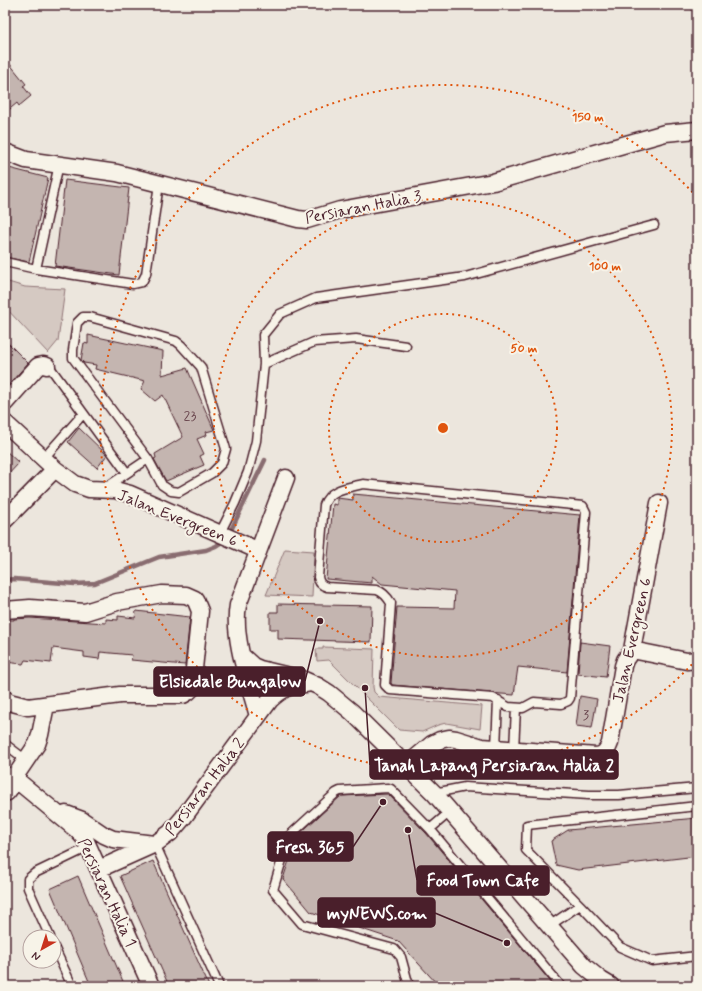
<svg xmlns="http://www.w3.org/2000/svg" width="702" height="991" viewBox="0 0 702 991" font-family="Mynerve,sans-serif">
<rect width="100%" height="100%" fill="#ece6dd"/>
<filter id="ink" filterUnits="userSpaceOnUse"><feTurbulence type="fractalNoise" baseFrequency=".025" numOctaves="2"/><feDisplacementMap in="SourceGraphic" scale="8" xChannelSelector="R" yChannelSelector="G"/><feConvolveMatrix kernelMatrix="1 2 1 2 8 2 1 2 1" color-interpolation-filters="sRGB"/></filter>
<g filter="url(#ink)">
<path fill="#d5c9c2" stroke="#907476" d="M 5,281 L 25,287 L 65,289 L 58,341 L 48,353 L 5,307 Z
M 285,549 L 314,551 L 312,597 L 266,595 Z
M 323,647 L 374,649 L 373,687 L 374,692 L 379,697 L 482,706 L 480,729 L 446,723 L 438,725 L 422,732 L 399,730 L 329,660 L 317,661 L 316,649 L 323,649 Z"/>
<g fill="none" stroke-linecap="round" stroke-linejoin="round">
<path stroke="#896c6f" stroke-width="4.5" d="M 232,528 L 265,460
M 5,580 L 14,579 L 75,584 L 95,583 L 159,557 L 206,550 L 216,546 L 219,544"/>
</g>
<path fill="#c4b5b0" stroke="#4a1f2b" d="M 5,58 L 26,84 L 23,86 L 31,96 L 19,106 L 17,103 L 5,113 Z
M 5,167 L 48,178 L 29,262 L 5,257 Z
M 65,180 L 129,188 L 119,275 L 55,266 Z
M 88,335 L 163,351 L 162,375 L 187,368 L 214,430 L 206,432 L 207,435 L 197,439 L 204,454 L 200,456 L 204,465 L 166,481 L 154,459 L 156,458 L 155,454 L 183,437 L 163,395 L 155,401 L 141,389 L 145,381 L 95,369 L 96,365 L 84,363 L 81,360 L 84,343 L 88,344 Z
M 5,340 L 28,363 L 5,389 Z
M 79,428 L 107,455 L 97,468 L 68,442 Z
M 5,450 L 19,463 L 5,478 Z
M 353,494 L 580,515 L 567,672 L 518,667 L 514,695 L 392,685 L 391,683 L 397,607 L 454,608 L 455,591 L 382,584 L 372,576 L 372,583 L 326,579 L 333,504 L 337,505 L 337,498 L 353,500 Z
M 278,604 L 372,606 L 371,642 L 278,639 L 278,629 L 270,629 L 270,612 L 278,612 Z
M 136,611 L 190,617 L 185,665 L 131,660 L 132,655 L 100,652 L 99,659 L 84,657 L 84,652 L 53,648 L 51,663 L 25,660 L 23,664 L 5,662 L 6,620 L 14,620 L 14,619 L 30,618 L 106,623 L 106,619 L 118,620 L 118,616 L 135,618 Z
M 580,642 L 610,646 L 606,677 L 578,674 Z
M 580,696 L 597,699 L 592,728 L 576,726 Z
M 388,794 L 426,833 L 554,986 L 443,986 L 438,985 L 398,941 L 311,912 L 301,900 L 283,879 L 297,836 L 341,796 Z
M 697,818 L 697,856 L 578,870 L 556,865 L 551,841 L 568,830 Z
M 153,861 L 209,986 L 169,986 L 120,876 Z
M 78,876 L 125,986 L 91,986 L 50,889 Z"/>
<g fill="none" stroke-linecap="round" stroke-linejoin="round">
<defs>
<path id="lane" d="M 5,262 L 36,269 L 133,284 L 142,282 L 146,274 L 159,184
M 36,269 L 59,164
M 83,317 L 90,317 L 176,341 L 181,345 L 201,367 L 226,449 L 222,463 L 212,473 L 179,492 L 171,491 L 162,485 L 148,459 L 73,358 L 73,350 L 77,323 Z
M 264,364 L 314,342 L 356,339 L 406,346
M 47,366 L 52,370 L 127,473
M 44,458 L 83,414
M 363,484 L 583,506 L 586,512 L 570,698 L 568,701 L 561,704 L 534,702 L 523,708 L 508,707 L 493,698 L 390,690 L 385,685 L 391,603 C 388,598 383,592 377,590 L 327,587 C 321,585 319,583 318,577 L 324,505 C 330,488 348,488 363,484 Z
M 105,488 L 148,459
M 220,533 L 235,503 L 248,472 L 256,441 L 264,364 L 263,335 L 280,314 L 316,298 L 465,277 L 654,225
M 5,744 L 26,760
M 496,748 L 498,700
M 514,750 L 516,708
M 434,793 L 465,787 L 589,795 L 619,795 L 697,788
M 430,829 L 451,811
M 155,844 L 219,986
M 580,905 L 526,850 L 527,825 L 697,806
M 549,926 L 580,905 L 620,947 L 652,961 L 697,956
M 50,937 L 28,888 L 28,879 L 35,873 L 89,847
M 54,947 L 72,986
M 409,986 L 401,957 L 394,949 L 302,924 L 273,890 L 289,836 L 336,793 L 340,791 L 388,788 L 391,789 L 430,829 L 561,986"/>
<path id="street" d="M 5,152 L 26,160 L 117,173 L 298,219 L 307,220 L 340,210 L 493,182 L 665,133 L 697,130
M 5,403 L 38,366 L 43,365 L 47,366
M 5,423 L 55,469 L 75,484 L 89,489 L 115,490 L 130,494 L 257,550
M 5,520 L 55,469
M 5,610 L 30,608 L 85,612 L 117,602 L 162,594 L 186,595 L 195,599 L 200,611 L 192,688 L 188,692 L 183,695 L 120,695 L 28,707 L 9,702 L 5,699
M 632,650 L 687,661 L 697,660
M 242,656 L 253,666 L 260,669 L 302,679 L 318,686 L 329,693 L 352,712 L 434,793 L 584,966 L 601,980 L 611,986
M 46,705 L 40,735 L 37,744 L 14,778 L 77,830 L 85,839 L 151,986
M 258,716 C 249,683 232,637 238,605 L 286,478
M 407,765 L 432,744 L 440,740 L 449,738 L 456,739 L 482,747 L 596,756 C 604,755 607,751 610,743 L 623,666 L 625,660 L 632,650 L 659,503
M 66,814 L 82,820 L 104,835 L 113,839 L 154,844
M 99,869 L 155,844 L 170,833 L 183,818 L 270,700 C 281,690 290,684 306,684"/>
<path id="secondary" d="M 5,790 L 14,778"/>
</defs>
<use href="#lane" stroke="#4a1f2b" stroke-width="11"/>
<use href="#street" stroke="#4a1f2b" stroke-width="19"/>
<use href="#secondary" stroke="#4a1f2b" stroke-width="25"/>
<use href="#lane" stroke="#f7f3e8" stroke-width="8"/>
<use href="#street" stroke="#f7f3e8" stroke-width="16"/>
<use href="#secondary" stroke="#f7f3e8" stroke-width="22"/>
</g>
</g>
<g fill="none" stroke="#e0560e" stroke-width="2" stroke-dasharray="2 4">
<circle cx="443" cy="428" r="114"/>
<circle cx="443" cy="428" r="229"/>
<path d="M696 660A343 343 0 1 1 696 196"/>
</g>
<g text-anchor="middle" stroke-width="4" stroke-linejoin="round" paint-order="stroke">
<g font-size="14" fill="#68444c">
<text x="190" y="420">23</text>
<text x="586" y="719">3</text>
</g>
<g font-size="16" fill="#4a1f2b" stroke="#f7f3e8">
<text transform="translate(363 206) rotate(-11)" y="6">Persiaran Halia 3</text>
<text transform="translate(178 517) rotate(22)" y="6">Jalan Evergreen 6</text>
<text transform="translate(631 640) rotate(-77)" y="6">Jalan Evergreen 6</text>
<text transform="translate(204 786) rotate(-52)" y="6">Persiaran Halia 2</text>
<text transform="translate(108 892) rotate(65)" y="6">Persiaran Halia 1</text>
</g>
</g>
<circle cx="443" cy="428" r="6" fill="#e0560e" stroke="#f7f3e8" stroke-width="2"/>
<g font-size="12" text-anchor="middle" font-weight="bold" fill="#e0560e" stroke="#f7f3e8" stroke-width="4" stroke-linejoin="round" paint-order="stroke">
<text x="588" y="121">150 m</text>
<text x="605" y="270">100 m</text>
<text x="524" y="352">50 m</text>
</g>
<path fill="none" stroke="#4a1f2b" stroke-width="1.5" d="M320 621L305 681M365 688L370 765M383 802L353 847M408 830L417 880M507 943L435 913"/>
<g fill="#4a1f2b" stroke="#f7f3e8" stroke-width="1.5">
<circle cx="320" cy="621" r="4"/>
<circle cx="365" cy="688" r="4"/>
<circle cx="383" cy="802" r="4"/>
<circle cx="408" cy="830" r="4"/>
<circle cx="507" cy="943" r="4"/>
</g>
<g fill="#4a1f2b" stroke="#4a1f2b" stroke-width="1.5">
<rect x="154" y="667" width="151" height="29" rx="4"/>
<rect x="370" y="750" width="248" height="29" rx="4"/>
<rect x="268" y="832" width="85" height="29" rx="4"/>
<rect x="417" y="866" width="132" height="29" rx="4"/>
<rect x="318" y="898" width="117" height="29" rx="4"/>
</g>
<g font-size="17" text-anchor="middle" font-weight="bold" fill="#fff">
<text x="230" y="687">Elsiedale Bungalow</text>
<text x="494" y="771">Tanah Lapang Persiaran Halia 2</text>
<text x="310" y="853">Fresh 365</text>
<text x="483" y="886">Food Town Cafe</text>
<text x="377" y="919">myNEWS.com</text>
</g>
<rect width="702" height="991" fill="none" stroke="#f7f3e8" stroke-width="20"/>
<rect x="10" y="10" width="682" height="971" fill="none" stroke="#4a1f2b" stroke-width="1.5" filter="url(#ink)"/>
<g transform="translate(42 949) rotate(219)"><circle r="19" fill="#f7f3e8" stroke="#b29e9c"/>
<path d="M0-3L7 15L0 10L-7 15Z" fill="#c8321e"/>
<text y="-6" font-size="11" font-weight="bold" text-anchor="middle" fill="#4a1f2b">N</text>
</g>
</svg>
